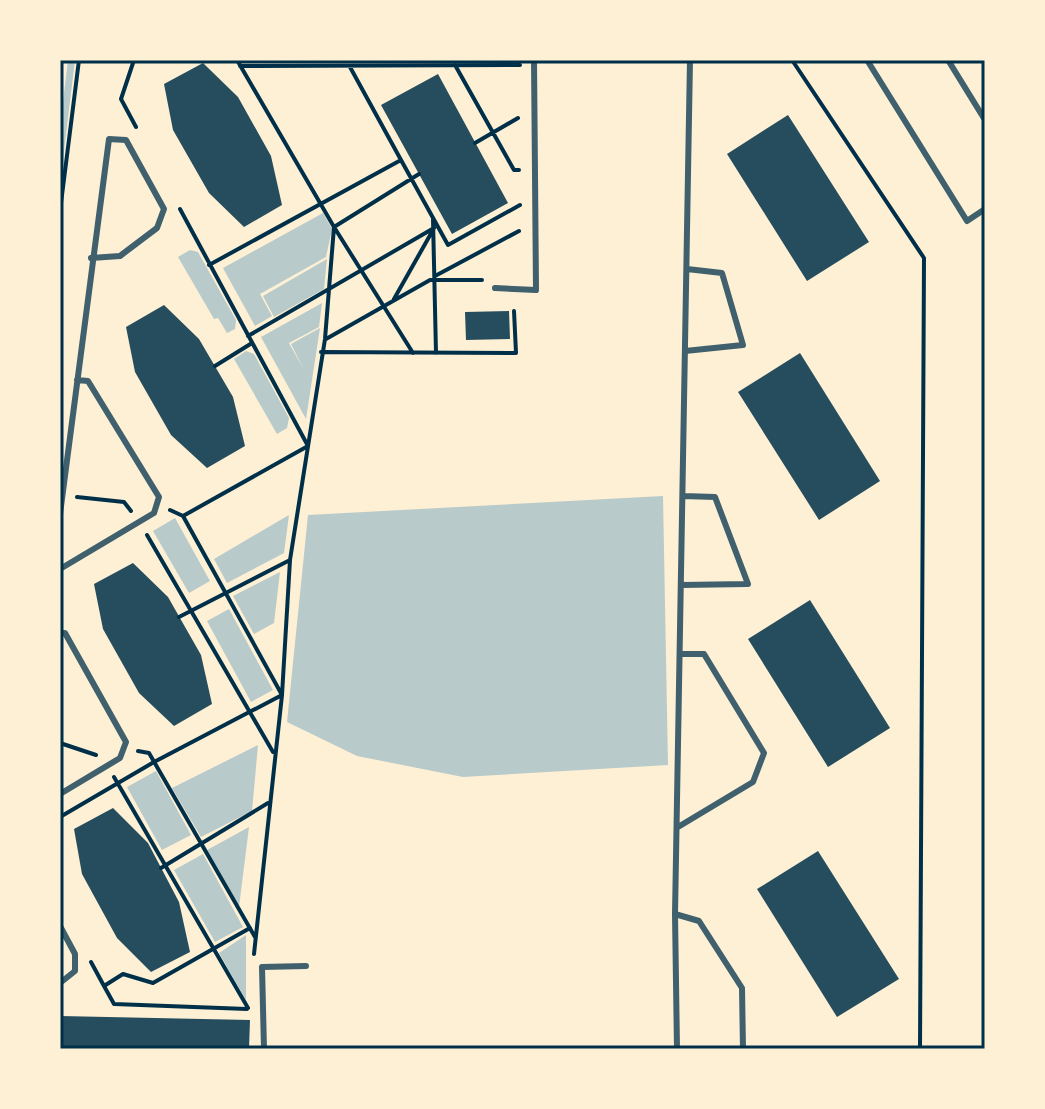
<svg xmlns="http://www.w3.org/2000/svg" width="1045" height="1109" viewBox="0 0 1045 1109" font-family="Rubik,sans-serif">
<rect width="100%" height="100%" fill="#fdf0d5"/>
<path fill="#b9caca" d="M 68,60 L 75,60 L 60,184 L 60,127 Z
M 323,213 L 332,229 L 326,257 L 260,294 L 272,316 L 255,326 L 223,268 Z
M 190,250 L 198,252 L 236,320 L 235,329 L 227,333 L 218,318 L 214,319 L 178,257 Z
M 327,259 L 324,289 L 274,317 L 263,296 Z
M 322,303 L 319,327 L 289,343 L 304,370 L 291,344 L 320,328 L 306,419 L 261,337 Z
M 246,351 L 254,354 L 289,418 L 287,428 L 277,434 L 234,359 Z
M 663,496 L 668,765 L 463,777 L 357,756 L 287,722 L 308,515 Z
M 289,515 L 284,553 L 227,583 L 214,559 Z
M 175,518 L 210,581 L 189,593 L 153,531 Z
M 280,572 L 274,623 L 254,634 L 233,596 Z
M 229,609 L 273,690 L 251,702 L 207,621 Z
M 258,745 L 252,811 L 201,837 L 172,788 Z
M 156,771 L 191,835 L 162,850 L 127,787 Z
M 249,827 L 239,907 L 207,850 Z
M 203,854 L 243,927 L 215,942 L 174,870 Z
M 246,935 L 246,1000 L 219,953 Z"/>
<path fill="#264d5e" d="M 203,63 L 238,97 L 271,156 L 282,205 L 244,227 L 209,193 L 173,130 L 164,84 Z
M 438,74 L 508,203 L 452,234 L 381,105 Z
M 788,115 L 869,242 L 807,281 L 727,154 Z
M 164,305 L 199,339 L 233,397 L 245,446 L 207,468 L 171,435 L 135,372 L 126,327 Z
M 509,311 L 510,339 L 466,340 L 465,312 Z
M 800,353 L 880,481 L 819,520 L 738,392 Z
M 133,563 L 168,597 L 201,655 L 212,704 L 174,726 L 139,693 L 103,629 L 94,584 Z
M 810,600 L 890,728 L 828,767 L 748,639 Z
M 113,808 L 148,843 L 179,902 L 190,952 L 151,972 L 117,938 L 82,874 L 74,829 Z
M 818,851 L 899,979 L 837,1017 L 757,889 Z
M 60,1016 L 250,1020 L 249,1049 L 60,1049 Z"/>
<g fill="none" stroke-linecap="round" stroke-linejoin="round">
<path stroke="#003049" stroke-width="4" d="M 134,60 L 121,99 L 136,127
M 237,60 L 334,227 L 325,339 L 290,560 L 282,695 L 254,954
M 792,60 L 924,258 L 920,1049
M 455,65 L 514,170 L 519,170
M 240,66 L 520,65
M 350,67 L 401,160
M 475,143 L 518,118
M 60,211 L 79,60
M 433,219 L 436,353
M 209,265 L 401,160 L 448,245 L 520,205
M 435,276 L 519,231
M 394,299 L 433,230
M 248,336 L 434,228
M 326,339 L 430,280 L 482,280
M 321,352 L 516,353 L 514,311
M 413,353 L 334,227 L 419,174
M 215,366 L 252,343
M 77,497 L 124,502 L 131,511
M 170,510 L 183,516 L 308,446 L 180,209
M 147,535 L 273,752
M 179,617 L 290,560
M 60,743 L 96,755
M 138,751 L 149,753 L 255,937
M 114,777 L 248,1008
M 60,817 L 154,762 L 282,695 L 183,516
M 161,868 L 268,803
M 91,962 L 104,986 L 123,974 L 153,983 L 250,928
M 104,986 L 114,1004 L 247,1009"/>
<path stroke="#3f606c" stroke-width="6" d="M 867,60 L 967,221 L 985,209
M 948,60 L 985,120
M 495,288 L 536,290 L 534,60
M 685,351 L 743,345 L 722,273 L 687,269
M 60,514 L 109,139 L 126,140 L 164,209 L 157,228 L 120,256 L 91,258
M 60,569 L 154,513 L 159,497 L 88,381 L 77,380
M 681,585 L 748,584 L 715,497 L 683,496
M 60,633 L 65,633 L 126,742 L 120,758 L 60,794
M 678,827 L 753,782 L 764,753 L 704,654 L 681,654
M 675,914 L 699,921 L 742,988 L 743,1049
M 60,926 L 75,954 L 75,971 L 60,983
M 264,1049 L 262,967 L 306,966
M 677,1049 L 675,914 L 690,60"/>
</g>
<rect width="1045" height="1109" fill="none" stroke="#fdf0d5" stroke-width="124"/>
<rect x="62" y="62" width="921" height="985" fill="none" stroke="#003049" stroke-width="3"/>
</svg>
